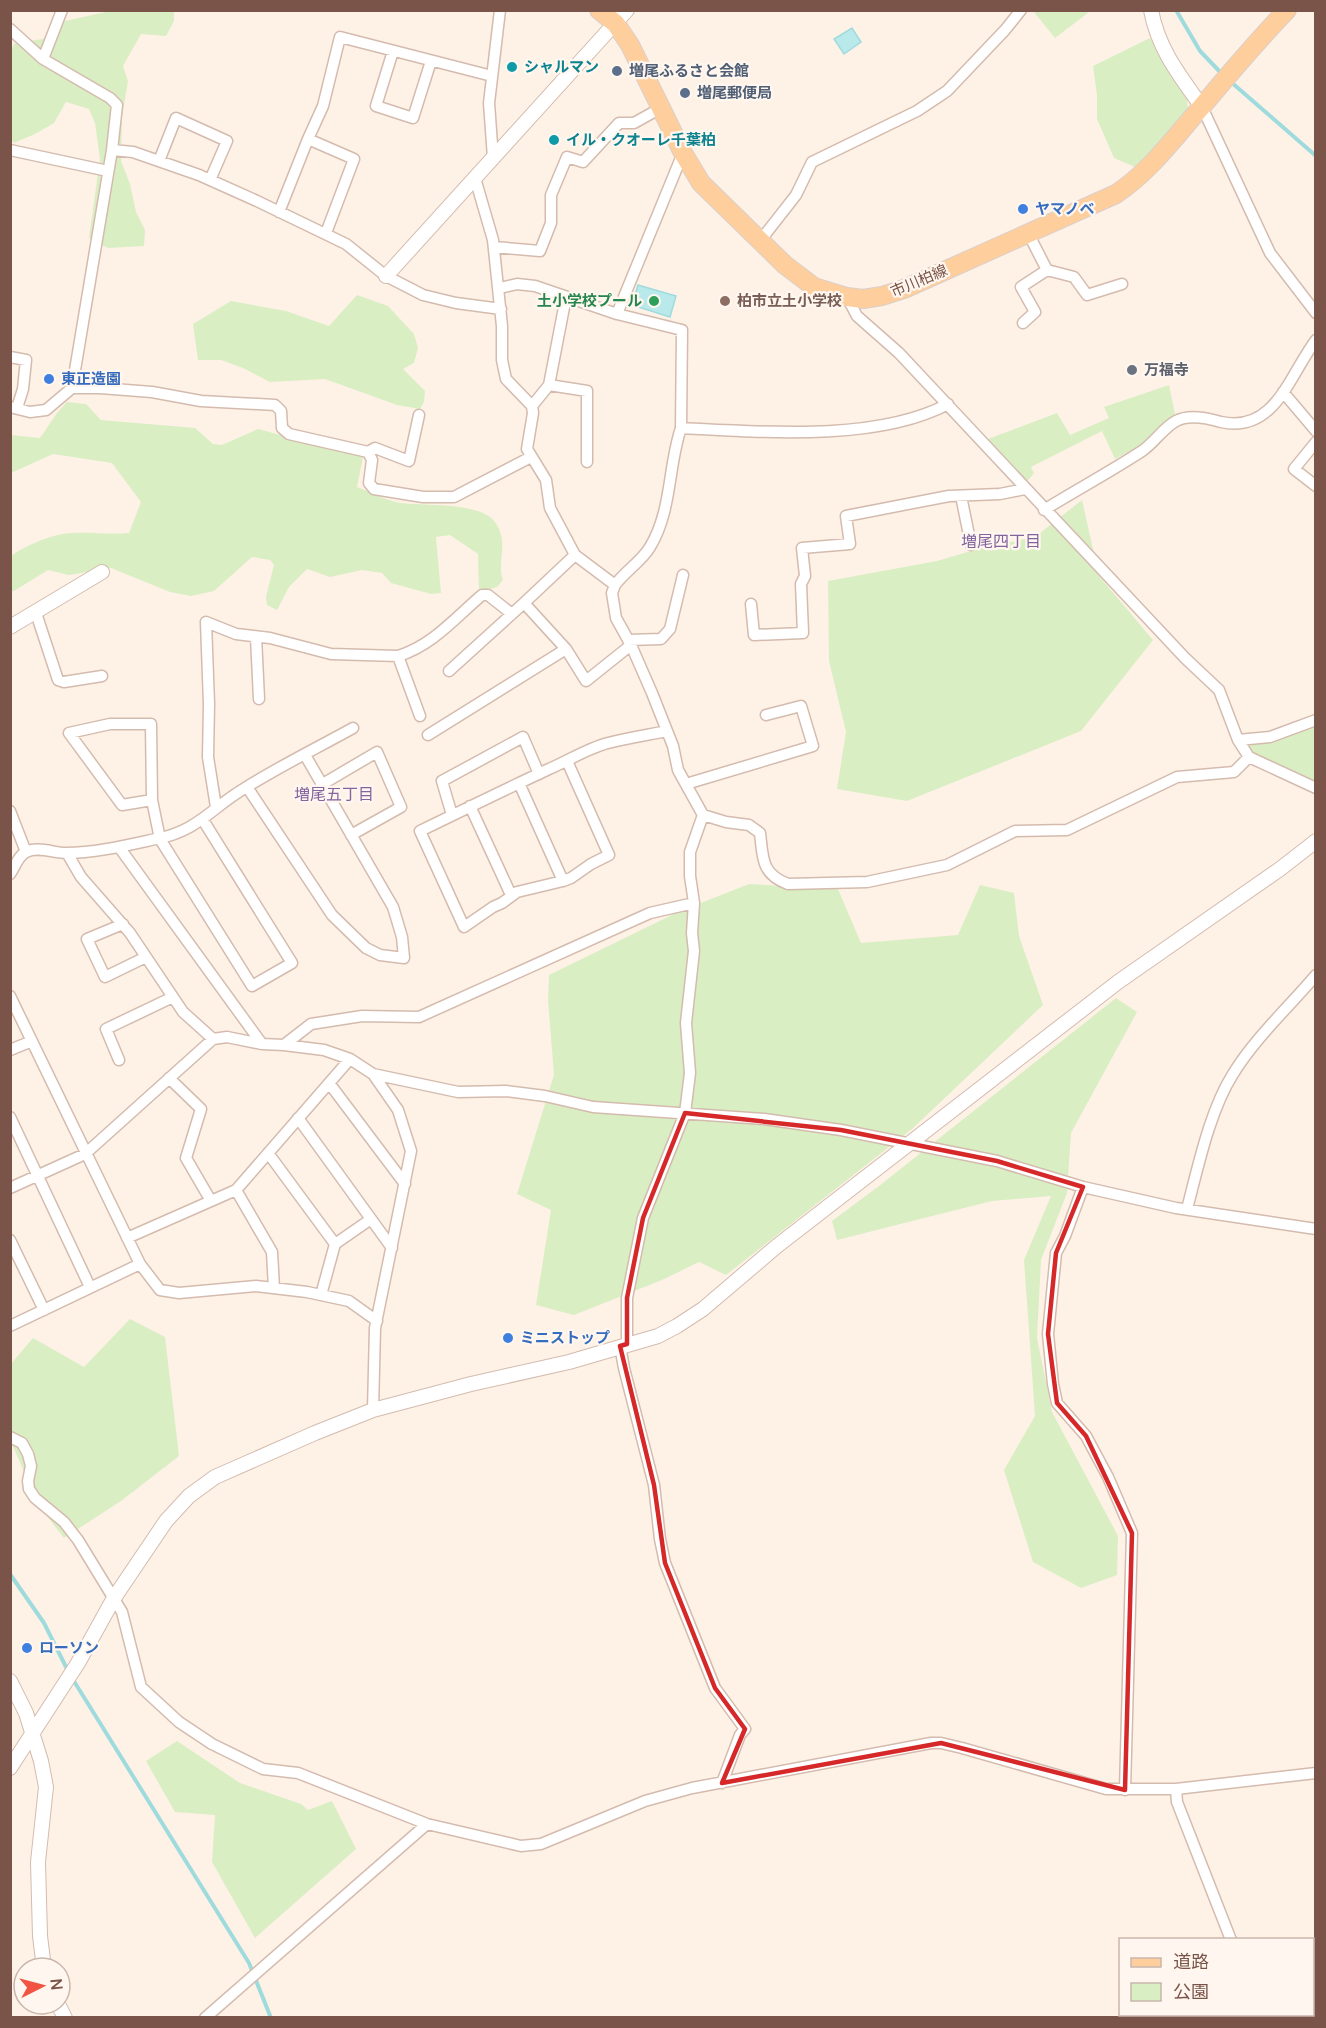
<svg xmlns="http://www.w3.org/2000/svg" width="1326" height="2028" viewBox="0 0 1326 2028" font-family="Manrope,'Noto Sans JP',sans-serif">
<rect width="100%" height="100%" fill="#fef2e7"/>
<path fill="#daeec4" d="M 1086,10 L 1088,13 L 1055,38 L 1033,11 Z
M 110,11 L 174,11 L 174,21 L 166,36 L 141,34 L 123,66 L 128,81 L 122,118 L 121,161 L 130,184 L 136,212 L 145,230 L 144,246 L 108,248 L 89,238 L 100,159 L 95,123 L 89,109 L 66,102 L 54,123 L 35,134 L 14,143 L 11,140 L 10,51 L 15,43 L 43,39 L 65,21 Z
M 1150,38 L 1187,97 L 1188,111 L 1135,167 L 1114,158 L 1097,119 L 1097,95 L 1093,66 Z
M 357,295 L 388,306 L 414,334 L 418,348 L 414,363 L 403,369 L 425,391 L 424,402 L 420,409 L 397,405 L 325,379 L 270,382 L 243,368 L 221,360 L 198,360 L 193,324 L 231,301 L 286,311 L 329,326 Z
M 1169,385 L 1175,414 L 1142,445 L 1115,459 L 1102,431 L 1031,467 L 1034,473 L 1026,483 L 988,439 L 1057,413 L 1070,435 L 1109,418 L 1104,407 Z
M 67,402 L 86,404 L 101,420 L 195,428 L 213,444 L 222,445 L 258,429 L 363,457 L 357,487 C 371,492 387,501 401,503 C 425,506 481,502 495,522 C 510,543 496,562 503,580 L 497,587 L 479,592 L 478,554 L 450,535 L 436,537 L 441,593 L 431,594 L 391,583 L 382,573 L 362,570 L 330,577 L 307,569 L 289,587 L 277,610 L 267,605 L 266,597 L 274,565 L 270,560 L 252,557 L 214,591 L 191,596 L 170,592 L 111,568 L 69,575 L 48,570 L 14,591 L 11,591 L 11,556 C 23,547 48,536 63,534 C 84,531 107,535 129,533 L 141,502 L 112,463 L 53,454 L 11,473 L 11,435 L 40,438 L 57,413 Z
M 1082,500 L 1099,576 L 1153,640 L 1081,731 L 907,801 L 837,789 L 846,732 L 829,661 L 828,581 L 937,561 L 981,548 L 1035,537 Z
M 1315,724 L 1315,783 L 1253,754 L 1247,745 L 1273,742 Z
M 749,884 L 838,889 L 861,943 L 958,935 L 980,885 L 1014,893 L 1019,936 L 1043,1005 L 912,1129 L 726,1275 L 699,1262 L 662,1280 L 574,1315 L 536,1305 L 551,1210 L 517,1194 L 554,1075 L 548,1000 L 549,975 L 678,912 Z
M 1116,998 L 1137,1012 L 1071,1133 L 1067,1193 L 1041,1260 L 1037,1338 L 1052,1412 L 1118,1536 L 1117,1575 L 1081,1588 L 1033,1562 L 1004,1470 L 1035,1416 L 1024,1260 L 1051,1196 L 992,1201 L 837,1240 L 832,1221 L 879,1186 Z
M 130,1319 L 165,1337 L 179,1456 L 121,1501 L 64,1538 L 39,1506 L 11,1442 L 10,1365 L 33,1338 L 84,1367 Z
M 177,1741 L 240,1783 L 301,1804 L 308,1810 L 332,1801 L 356,1849 L 255,1938 L 212,1862 L 215,1815 L 175,1812 L 146,1761 Z"/>
<path fill="#b9e9ea" stroke="#9fdbdd" stroke-width="1.5" d="M 852,28 L 861,42 L 844,54 L 834,39 Z
M 638,285 L 676,296 L 670,317 L 632,305 Z"/>
<g fill="none" stroke-linecap="round" stroke-linejoin="round">
<path stroke="#9fdbdd" stroke-width="4" d="M 1176,10 L 1200,51 L 1223,75
M 1231,82 L 1316,156
M 10,1574 L 44,1623 L 68,1671
M 72,1678 L 249,1963 L 271,2018"/>
<defs>
<path id="minor" d="M 62,10 L 43,59 L 110,98 L 117,105 L 112,150 L 72,388
M 10,29 L 43,59
M 393,51 L 376,106 L 413,118 L 431,61
M 1202,107 L 1270,253 L 1316,313
M 308,139 L 323,106 L 340,37 L 492,76
M 10,150 L 108,171
M 112,150 L 133,152 L 199,175 L 257,201 L 346,244 L 386,276 L 423,295 L 456,303 L 501,309
M 493,158 L 489,103 L 500,10
M 159,161 L 176,118 L 227,141 L 210,180
M 475,178 L 493,240 L 502,326 L 502,360 L 506,379 L 532,406 L 533,413 L 527,449 L 546,480 L 550,508 L 575,555 L 615,585 C 625,571 642,561 650,547 C 672,511 668,466 681,428 L 682,330 L 617,314 L 683,153
M 279,212 L 308,139 L 354,159 L 326,233
M 1028,233 L 1047,270 L 1074,277 L 1087,295 L 1122,284
M 760,241 L 796,195 L 812,162 L 917,111 L 947,91 L 1005,30 L 1021,10
M 494,247 L 540,251 L 551,223 L 551,195 L 567,157 L 583,162 L 619,123 L 634,123 L 661,108
M 500,288 L 517,284 L 535,286 L 617,314
M 847,297 L 857,316 L 899,353 L 1185,658 L 1219,690 L 1238,740 L 1249,757 L 1316,788
M 1023,323 L 1035,312 L 1021,287 L 1047,270
M 10,357 L 26,360 L 23,389 L 17,408
M 549,385 L 587,391 L 587,462
M 1283,392 L 1316,431
M 532,406 L 549,385 L 566,297
M 10,407 L 30,412 L 46,410 L 72,388 L 100,388 L 152,392 L 201,401 L 275,405 L 281,411 L 282,428 L 289,434 L 368,452 L 372,460 L 369,483 L 374,489 L 423,497 L 454,497 L 531,457
M 681,428 C 760,432 877,442 948,404
M 1316,442 L 1294,469 L 1316,486
M 368,452 L 375,448 L 409,461 L 419,415
M 961,496 L 971,545
M 1044,510 C 1076,490 1110,472 1142,451 C 1154,443 1163,428 1176,421 C 1189,414 1207,418 1221,422 C 1275,434 1290,374 1316,340
M 575,555 L 524,603 L 566,649 L 586,681 L 631,645
M 615,585 L 612,593 L 616,618 L 631,645 L 652,693 L 673,746 L 678,770 L 703,815 L 726,822 L 749,825 L 760,833 C 763,858 761,874 788,884 L 867,882 L 947,865 L 1015,831 L 1067,830 L 1177,777 L 1234,772 L 1249,757
M 751,604 L 754,635 L 803,633 L 801,584 L 805,576 L 802,548 L 850,544 L 846,516 L 949,496 L 1000,494 L 1025,489
M 36,613 L 58,680 L 64,682 L 102,676
M 256,637 L 259,699
M 628,640 L 661,639 L 670,629 L 683,575
M 398,656 C 432,646 456,617 482,595 L 488,595 L 512,614
M 449,671 L 524,603
M 428,735 L 566,649
M 1238,740 L 1270,737 L 1316,720
M 567,761 L 609,855 L 591,864 L 571,878 L 563,881 L 517,892 L 502,903 L 493,907 L 464,927 L 420,831 C 463,810 506,789 549,769 C 568,761 588,748 608,743 C 627,738 647,735 667,731
M 519,783 L 563,881
M 686,784 L 813,746 L 801,706 L 766,715
M 321,785 L 377,752 L 401,807 L 351,835
M 247,787 L 332,915 L 366,948 L 380,955 L 404,958 L 402,937 L 393,907 L 305,755
M 152,800 L 122,805 L 69,733 L 110,724 L 151,724 L 152,800 L 160,839 L 252,986 L 292,963 L 203,820
M 470,806 L 511,895
M 216,807 L 208,757 L 209,704 L 206,622 L 236,634 L 270,638 L 331,654 L 398,656 L 420,716
M 10,811 L 26,852
M 452,815 L 442,781 L 523,737 L 539,774
M 119,847 L 262,1044
M 67,853 L 81,877 L 130,933 L 183,1012 L 213,1039
M 10,874 C 15,867 18,856 26,852 C 37,846 54,853 66,853 C 95,853 128,845 156,839 C 198,831 211,808 245,788 C 280,766 317,748 353,728
M 123,924 L 87,939 L 105,977 L 146,957
M 10,996 L 140,1264 L 160,1290 L 179,1293 L 256,1286 L 307,1292 L 349,1301 L 377,1321
M 284,1045 L 311,1024 L 362,1016 L 419,1017 L 650,913 L 694,903
M 10,1050 L 32,1041
M 119,1060 L 106,1029 L 173,997
M 373,1074 L 398,1110 L 411,1151 L 375,1328 L 373,1410
M 169,1078 L 201,1109 L 186,1158 L 211,1201
M 329,1083 L 405,1184
M 10,1117 L 90,1287
M 298,1118 L 392,1248
M 268,1153 L 335,1244
M 1083,1187 L 1065,1236 L 1056,1253 L 1048,1334 L 1053,1384 L 1057,1403 L 1086,1436 L 1108,1477 L 1132,1533 L 1125,1790
M 10,1188 L 85,1154 L 213,1039 L 227,1037 L 262,1044 L 284,1045 L 324,1050 L 350,1059 L 373,1074 L 458,1092 L 506,1091 L 545,1096 L 593,1107 L 764,1119 L 841,1130 L 997,1161 L 1083,1187 L 1176,1208 L 1316,1229
M 236,1190 L 272,1252 L 274,1288
M 1187,1209 C 1198,1167 1210,1110 1233,1074 C 1255,1038 1288,1008 1316,975
M 127,1238 L 236,1190 L 350,1059
M 10,1240 L 44,1310
M 321,1295 L 335,1244 L 371,1219
M 10,1326 L 140,1264
M 627,1344 L 627,1298 L 643,1218 L 685,1113 L 690,1073 L 686,1023 L 694,951 L 692,933 L 694,903 L 690,876 L 690,852 L 703,815
M 620,1346 L 624,1368 L 654,1485 L 660,1539 L 665,1563 L 715,1688 L 745,1729 L 740,1735 L 722,1783
M 10,1437 L 22,1443 L 28,1454 L 31,1466 L 28,1481 L 29,1489 L 35,1498 L 64,1522 L 78,1540 L 122,1612 L 141,1687 L 179,1722 L 212,1744 L 263,1769 L 298,1773 L 427,1824 L 521,1846 L 541,1844 L 645,1801 L 692,1788 L 931,1743 L 941,1743 L 962,1748 L 1106,1789 L 1176,1789 L 1316,1773
M 1176,1789 L 1177,1802 L 1231,1940
M 1259,2014 L 1261,2018
M 205,2018 L 427,1824"/>
<path id="tertiary" d="M 1151,10 C 1158,49 1180,76 1202,107
M 386,276 L 627,10
M 10,627 L 102,572
M 10,1681 L 26,1713 L 41,1761 L 46,1787 L 38,1862 L 40,1936 L 44,1968
M 10,1768 L 78,1663 L 114,1598 L 166,1521 L 189,1496 L 215,1477 L 315,1433 L 373,1410 L 471,1384 L 569,1362 L 658,1336 L 677,1326 L 703,1309 L 777,1246 L 1118,982 L 1280,869 L 1316,841
M 58,2004 L 65,2018"/>
<path id="primary" d="M 599,10 L 616,24 L 630,45 L 683,153 L 701,183 L 785,265 L 814,287 L 847,297 L 863,299 L 882,296 L 904,289 L 1116,194 C 1146,174 1168,146 1191,119 C 1223,82 1253,45 1287,10"/>
</defs>
<use href="#minor" stroke="#d4bbae" stroke-width="13"/>
<use href="#tertiary" stroke="#d4bbae" stroke-width="16"/>
<use href="#primary" stroke="#dacfcc" stroke-width="20"/>
<use href="#minor" stroke="#fff" stroke-width="10"/>
<use href="#tertiary" stroke="#fff" stroke-width="14"/>
<use href="#primary" stroke="#ffce9d" stroke-width="18"/>
</g>
<path fill="none" stroke="#d62828" stroke-width="4.5" stroke-linejoin="round" d="M 685,1113 L 841,1130 L 997,1161 L 1083,1187 L 1056,1253 L 1048,1334 L 1057,1403 L 1086,1436 L 1132,1533 L 1125,1790 L 941,1743 L 722,1783 L 745,1729 L 715,1688 L 665,1563 L 654,1485 L 620,1346 L 627,1344 L 627,1298 L 643,1218 Z"/>
<g fill="#0f9aa8" stroke="#fff7ef" stroke-width="2">
<circle cx="512" cy="67" r="6"/>
<circle cx="554" cy="140" r="6"/>
</g>
<g fill="#5c6f8a" stroke="#fff7ef" stroke-width="2">
<circle cx="617" cy="71" r="6"/>
<circle cx="685" cy="93" r="6"/>
</g>
<g fill="#3f7fe0" stroke="#fff7ef" stroke-width="2">
<circle cx="1023" cy="209" r="6"/>
<circle cx="49" cy="379" r="6"/>
<circle cx="508" cy="1338" r="6"/>
<circle cx="27" cy="1648" r="6"/>
</g>
<circle fill="#2e9e5b" stroke="#fff7ef" stroke-width="2" cx="654" cy="301" r="6"/>
<circle fill="#8d6e63" stroke="#fff7ef" stroke-width="2" cx="725" cy="301" r="6"/>
<circle fill="#6b7280" stroke="#fff7ef" stroke-width="2" cx="1132" cy="370" r="6"/>
<g text-anchor="middle" stroke-width="4.5" stroke-linejoin="round" paint-order="stroke">
<g font-size="15" font-weight="bold" fill="#0d838f" stroke="#fff7ef" text-anchor="start">
<text x="524" y="72">シャルマン</text>
<text x="566" y="145">イル・クオーレ千葉柏</text>
</g>
<g font-size="15" font-weight="bold" fill="#4e5e75" stroke="#fff7ef" text-anchor="start">
<text x="629" y="76">増尾ふるさと会館</text>
<text x="697" y="98">増尾郵便局</text>
</g>
<g font-size="15" font-weight="bold" fill="#366cbe" stroke="#fff7ef" text-anchor="start">
<text x="1035" y="214">ヤマノベ</text>
<text x="61" y="384">東正造園</text>
<text x="520" y="1343">ミニストップ</text>
<text x="39" y="1653">ローソン</text>
</g>
<g font-size="15" fill="#7b5449" stroke="#fff7ef">
<text transform="translate(919 281) rotate(-23)" y="5">市川柏線</text>
</g>
<g font-size="15" font-weight="bold" fill="#27864d" stroke="#fff7ef" text-anchor="end">
<text x="642" y="306">土小学校プール</text>
</g>
<g font-size="15" font-weight="bold" fill="#785e54" stroke="#fff7ef" text-anchor="start">
<text x="737" y="306">柏市立土小学校</text>
</g>
<g font-size="15" font-weight="bold" fill="#5b616d" stroke="#fff7ef" text-anchor="start">
<text x="1144" y="375">万福寺</text>
</g>
<g font-size="16" fill="#83649e" stroke="#fff7ef">
<text x="1001" y="547">増尾四丁目</text>
<text x="334" y="800">増尾五丁目</text>
</g>
</g>
<rect width="1326" height="2028" fill="none" stroke="#7b5449" stroke-width="24"/>
<rect x="1119" y="1938" width="195" height="78" fill="#fff7ef" stroke="#cab6ad" stroke-width="1.5"/>
<rect x="1131" y="1958" width="30" height="9" fill="#ffce9d" stroke="#cab6ad" stroke-width="1.5"/>
<text x="1173" y="1968" font-size="18" fill="#7b5449">道路</text>
<rect x="1131" y="1983" width="30" height="18" fill="#daeec4" stroke="#cab6ad" stroke-width="1.5"/>
<text x="1173" y="1998" font-size="18" fill="#7b5449">公園</text>
<g transform="translate(42 1986) rotate(84)"><circle r="28" fill="#fff7ef" stroke="#cab6ad" stroke-width="1.5"/>
<path d="M0-4.5L10 22L0 15L-10 22Z" fill="#f15443"/>
<text y="-9" font-size="16" font-weight="bold" text-anchor="middle" fill="#7b5449">N</text>
</g>
</svg>
